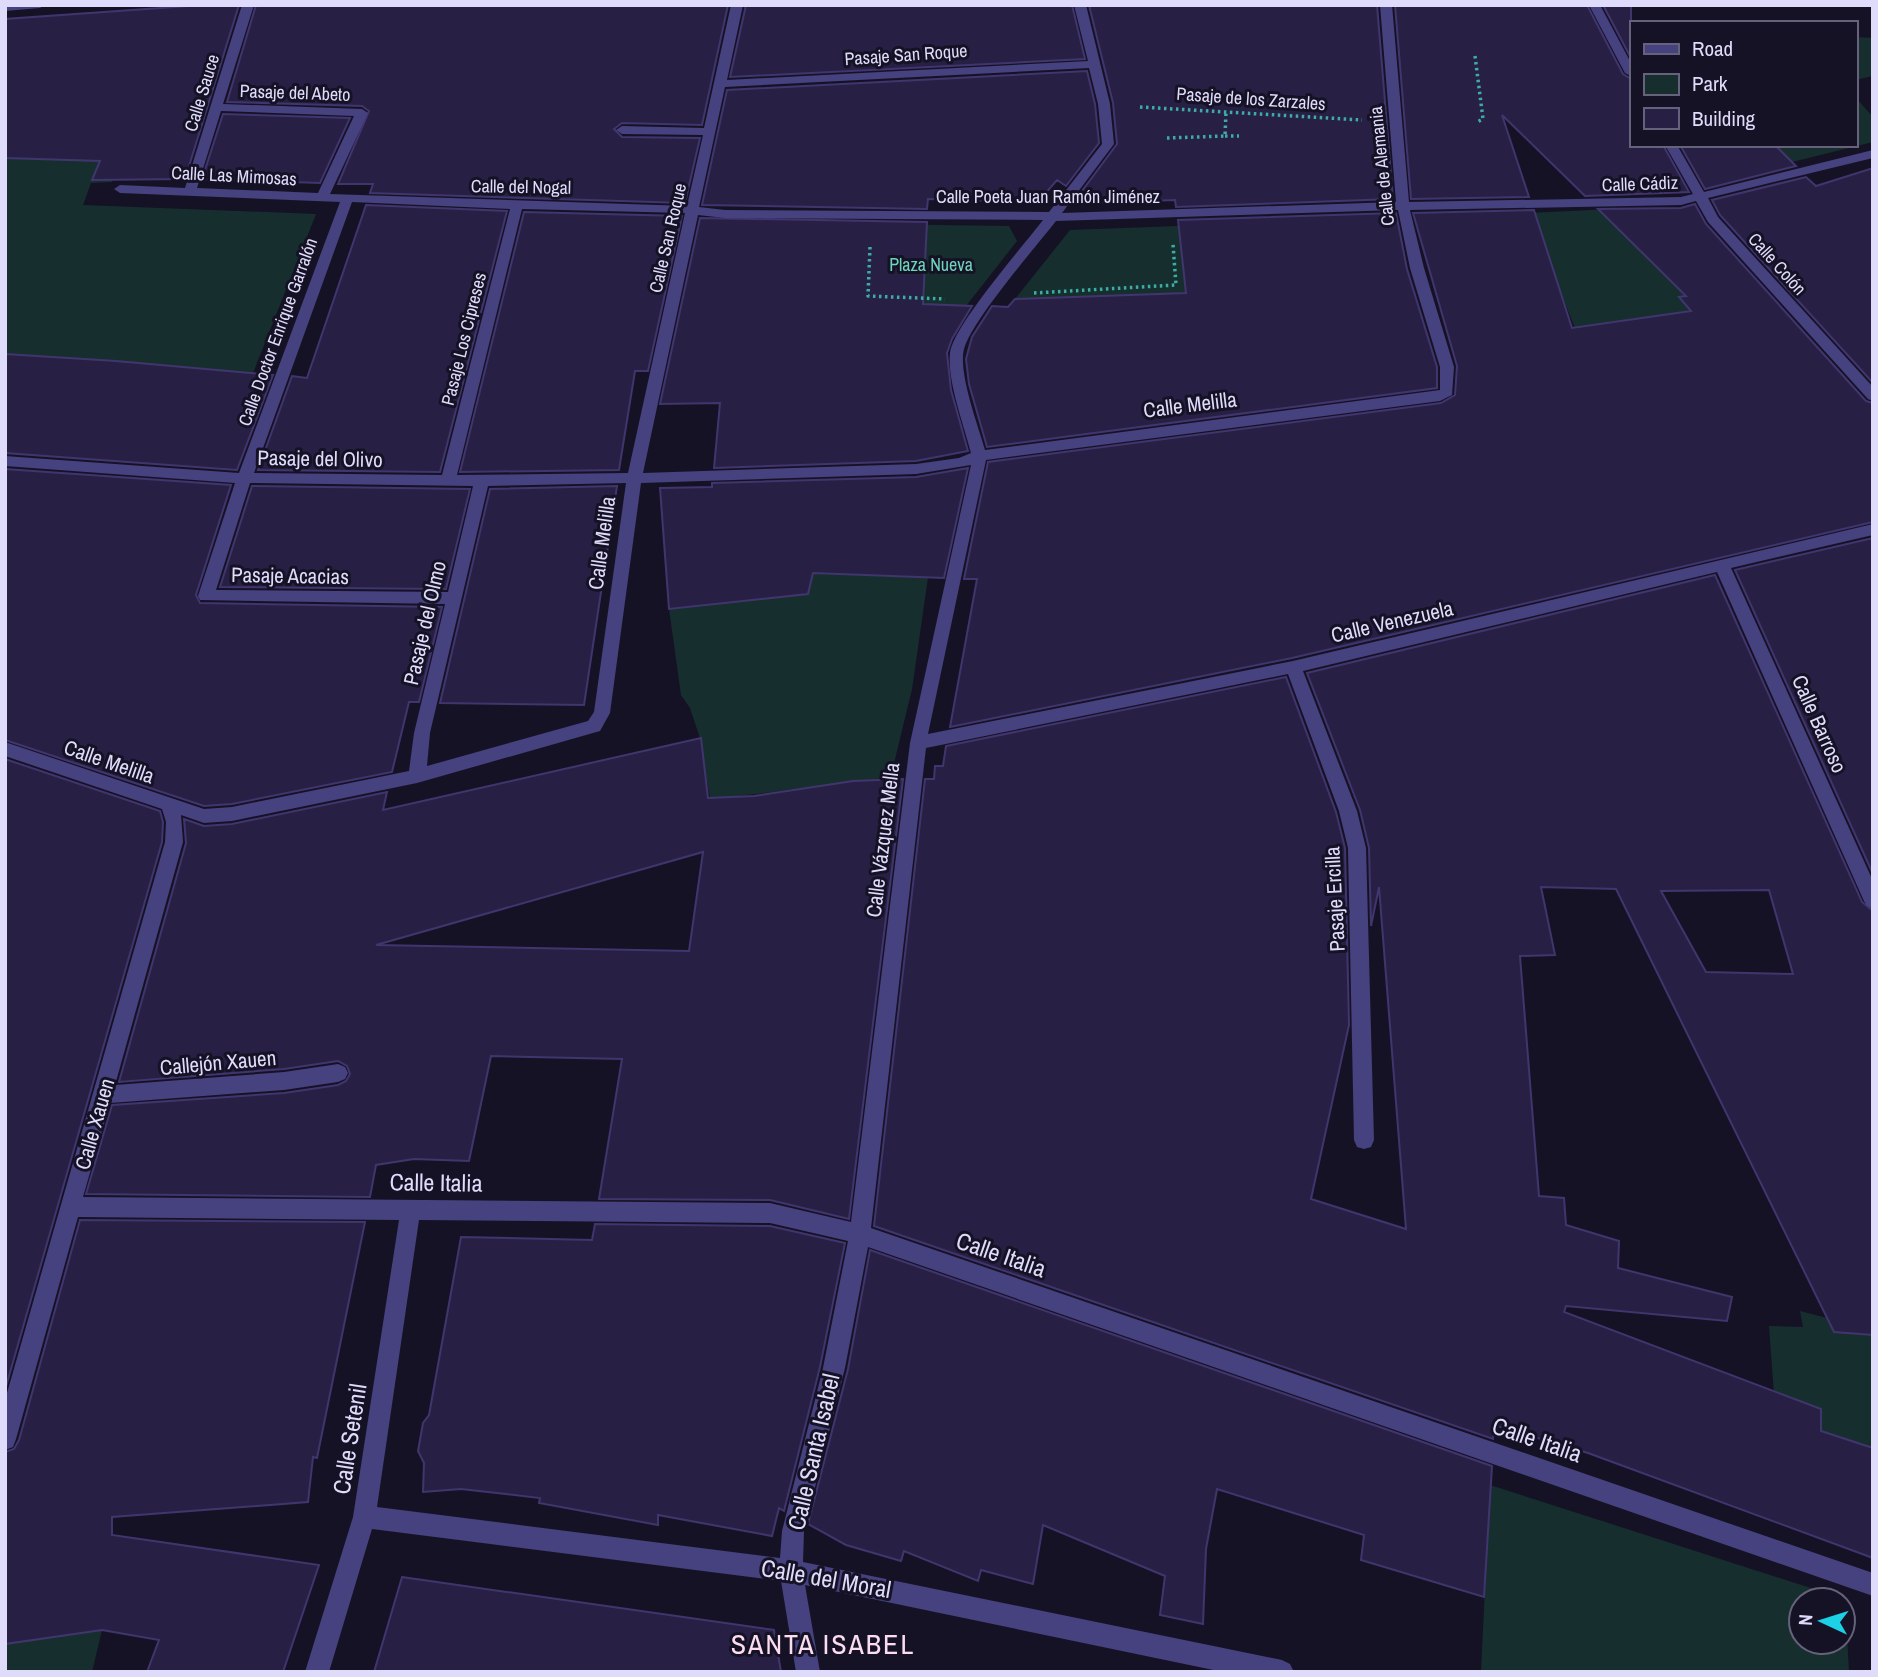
<svg xmlns="http://www.w3.org/2000/svg" width="1878" height="1677" viewBox="0 0 1878 1677" font-family="'Archivo Narrow',sans-serif">
<rect width="100%" height="100%" fill="#161225"/>
<path fill="#162f2e" fill-rule="evenodd" d="M 1855,37 L 1873,38 L 1873,76 L 1855,80 Z
M 1855,97 L 1873,117 L 1873,142 L 1792,162 L 1775,145 L 1855,145 Z
M 5,158 L 121,160 L 112,182 L 91,183 L 83,205 L 316,214 L 253,373 L 5,354 Z
M 1612,209 L 1623,234 L 1699,309 L 1575,328 L 1529,213 Z
M 855,224 L 1009,226 L 1017,241 L 966,306 L 845,302 Z
M 1178,226 L 1186,293 L 1015,299 L 1070,230 Z
M 813,573 L 928,577 L 912,689 L 890,780 C 829,781 770,795 710,798 L 699,735 L 690,708 L 681,695 L 669,609 L 808,594 Z
M 1800,1311 L 1827,1318 L 1836,1332 L 1866,1335 L 1873,1323 L 1873,1448 L 1821,1433 L 1821,1409 L 1774,1394 L 1769,1326 L 1803,1327 Z
M 1490,1485 L 1845,1599 L 1849,1672 L 1481,1672 ZM 1801,1600 L 1843,1600 L 1843,1642 L 1801,1642 Z
M 102,1630 L 92,1672 L 5,1672 L 5,1644 Z"/>
<path fill="#282044" stroke="#41356e" stroke-width="2" fill-rule="evenodd" d="M 203,5 L 239,5 L 185,179 L 92,180 L 100,161 L 5,158 L 5,19 Z
M 256,5 L 728,5 L 702,125 L 622,123 L 614,129 L 622,137 L 700,138 L 685,203 L 370,193 L 373,184 L 338,184 L 369,111 L 362,106 L 227,102 Z
M 746,5 L 1072,5 L 1085,59 L 730,77 Z
M 1089,5 L 1377,5 L 1393,199 L 1176,207 L 1175,200 L 1090,203 L 1079,195 L 1117,144 L 1113,103 Z
M 1395,5 L 1587,5 L 1623,74 L 1631,79 L 1631,145 L 1663,145 L 1689,192 L 1585,196 L 1502,115 L 1529,197 L 1411,199 Z
M 1603,5 L 1631,5 L 1631,58 Z
M 1087,71 L 1095,104 L 1099,143 L 1066,186 L 1057,180 L 1038,202 L 928,199 L 927,209 L 702,205 L 727,90 Z
M 223,114 L 350,118 L 320,183 L 202,179 Z
M 1680,145 L 1775,145 L 1796,166 L 1705,189 Z
M 1873,168 L 1873,383 L 1720,215 L 1712,200 L 1806,177 L 1816,186 Z
M 1695,204 L 1706,224 L 1866,401 L 1873,403 L 1873,522 L 1292,658 L 950,727 L 977,579 L 964,579 L 988,462 L 1441,403 L 1455,395 L 1457,366 L 1413,213 L 1534,210 L 1572,328 L 1691,311 L 1679,297 L 1686,296 L 1598,209 L 1681,208 Z
M 366,205 L 507,211 L 440,472 L 258,470 L 292,376 L 307,378 Z
M 524,212 L 682,216 L 648,371 L 635,371 L 619,470 L 460,472 Z
M 1396,213 L 1407,269 L 1437,367 L 1437,388 L 987,447 L 969,384 L 966,359 L 972,337 L 992,306 L 1008,307 L 1015,299 L 1186,293 L 1178,220 Z
M 700,218 L 927,222 L 923,304 L 972,306 L 952,339 L 947,353 L 951,390 L 968,451 L 916,461 L 714,468 L 720,403 L 660,404 Z
M 5,354 L 116,361 L 273,375 L 237,470 L 5,453 Z
M 968,468 L 944,578 L 813,573 L 808,594 L 669,609 L 660,488 L 712,487 L 712,483 L 916,477 Z
M 5,469 L 231,485 L 196,595 L 200,603 L 442,607 L 419,702 L 409,702 L 392,772 L 232,804 L 204,806 L 5,740 Z
M 252,486 L 470,489 L 446,589 L 220,587 Z
M 617,486 L 584,705 L 440,703 L 490,489 Z
M 1873,538 L 1873,874 L 1735,570 Z
M 1715,575 L 1862,902 L 1873,911 L 1873,1335 L 1834,1332 L 1616,889 L 1541,887 L 1555,955 L 1520,956 L 1539,1196 L 1564,1198 L 1566,1225 L 1619,1241 L 1618,1268 L 1732,1297 L 1727,1321 L 1566,1306 L 1564,1312 L 1821,1409 L 1821,1431 L 1873,1448 L 1873,1558 L 1588,1453 L 1494,1425 L 1493,1439 L 874,1226 L 925,779 L 934,779 L 935,766 L 943,766 L 946,746 L 1286,677 L 1336,812 L 1345,848 L 1349,1025 L 1311,1199 L 1406,1229 L 1379,887 L 1371,926 L 1369,848 L 1360,810 L 1307,673 ZM 1769,890 L 1793,974 L 1706,972 L 1661,891 Z
M 701,738 L 708,798 L 754,796 L 853,781 L 903,779 L 849,1219 L 770,1200 L 599,1199 L 622,1059 L 491,1056 L 469,1161 L 414,1159 L 376,1165 L 370,1197 L 86,1194 L 112,1105 L 284,1093 L 338,1085 L 346,1081 L 350,1074 L 347,1066 L 338,1061 L 284,1069 L 119,1082 L 186,843 L 184,819 L 204,826 L 232,824 L 387,792 L 383,810 ZM 703,852 L 689,951 L 376,945 Z
M 5,759 L 160,811 L 163,822 L 162,842 L 5,1390 Z
M 80,1220 L 365,1222 L 317,1458 L 313,1457 L 308,1502 L 112,1517 L 112,1535 L 319,1565 L 283,1672 L 147,1672 L 159,1640 L 102,1630 L 5,1644 L 5,1452 L 14,1449 L 19,1440 Z
M 595,1224 L 770,1226 L 845,1243 L 820,1367 L 784,1511 L 779,1508 L 772,1536 L 658,1515 L 658,1525 L 539,1503 L 540,1498 L 461,1489 L 423,1492 L 424,1463 L 418,1451 L 423,1423 L 429,1415 L 461,1237 L 592,1240 Z
M 870,1250 L 1492,1466 L 1484,1597 L 1361,1560 L 1364,1535 L 1217,1489 L 1206,1549 L 1203,1624 L 1160,1615 L 1165,1576 L 1043,1525 L 1033,1584 L 981,1570 L 978,1581 L 904,1551 L 901,1561 L 846,1545 L 808,1524 L 848,1369 Z
M 402,1577 L 774,1630 L 781,1672 L 374,1672 Z"/>
<g fill="none" stroke-linecap="round" stroke-linejoin="round">
<path stroke="#3daca6" stroke-width="3.5" stroke-dasharray="2.5 3.5" stroke-linecap="butt" d="M 1475,56 L 1483,119 L 1477,122
M 1140,107 L 1362,120
M 1225,136 L 1239,136
M 1167,138 L 1225,136 L 1226,112
M 870,247 L 868,296 L 945,299
M 1034,293 L 1176,285 L 1173,244"/>
<path fill="#45427f" fill-rule="evenodd" d="M 5,5 L 45,5 L 40,8 L 5,11 Z
M 242,5 L 254,5 L 223,104 L 362,109 L 368,113 L 330,194 L 687,206 L 703,135 L 622,134 L 616,130 L 622,126 L 704,128 L 731,5 L 743,5 L 727,80 L 1088,61 L 1074,5 L 1086,5 L 1110,104 L 1114,144 L 1062,213 L 1396,202 L 1380,5 L 1392,5 L 1409,202 L 1681,197 L 1693,194 L 1665,145 L 1677,145 L 1704,192 L 1873,150 L 1873,158 L 1708,198 L 1718,217 L 1873,387 L 1873,401 L 1868,399 L 1708,222 L 1696,201 L 1681,205 L 1410,210 L 1424,268 L 1454,367 L 1452,395 L 1440,401 L 986,460 L 928,734 L 1293,661 L 1873,524 L 1873,535 L 1731,568 L 1873,881 L 1873,909 L 1867,906 L 1864,901 L 1717,572 L 1303,671 L 1357,811 L 1366,848 L 1374,1140 L 1371,1147 L 1364,1149 L 1357,1147 L 1354,1140 L 1348,848 L 1339,811 L 1288,674 L 926,748 L 871,1228 L 1873,1573 L 1873,1596 L 868,1247 L 845,1368 L 804,1531 L 803,1562 L 1282,1660 L 1290,1664 L 1294,1672 L 1223,1672 L 805,1585 L 820,1672 L 796,1672 L 781,1581 L 372,1529 L 329,1672 L 305,1672 L 353,1517 L 399,1220 L 78,1217 L 16,1439 L 13,1447 L 5,1450 L 5,1400 L 165,842 L 166,822 L 162,809 L 5,756 L 5,742 L 204,809 L 232,807 L 409,771 L 414,733 L 445,604 L 200,600 L 198,596 L 235,483 L 5,466 L 5,456 L 239,473 L 340,202 L 120,193 L 114,189 L 120,185 L 185,188 ZM 1089,68 L 1098,104 L 1102,144 L 1049,212 L 725,210 L 699,207 L 725,87 ZM 221,111 L 354,116 L 318,193 L 197,188 ZM 352,202 L 510,209 L 442,475 L 254,473 ZM 522,209 L 685,213 L 628,473 L 457,475 ZM 1398,210 L 1410,268 L 1440,367 L 1440,390 L 985,450 C 978,425 958,373 964,349 C 972,320 1035,248 1056,221 ZM 698,215 L 725,218 L 1043,220 C 1024,245 953,326 950,353 C 947,381 964,425 971,453 L 959,458 L 916,464 L 643,473 ZM 971,465 L 910,743 L 851,1222 L 770,1203 L 83,1197 L 110,1103 L 284,1090 L 338,1082 L 345,1079 L 348,1073 L 345,1067 L 338,1064 L 284,1072 L 115,1085 L 183,842 L 181,815 L 204,823 L 232,821 L 417,783 L 600,731 L 610,713 L 641,483 L 916,474 ZM 250,483 L 473,486 L 448,592 L 216,590 ZM 626,483 L 594,712 L 588,721 L 427,766 L 430,733 L 488,486 ZM 419,1220 L 770,1223 L 848,1241 L 823,1368 L 782,1531 L 780,1558 L 377,1507 Z
M 1589,5 L 1600,5 L 1631,63 L 1631,76 L 1625,73 Z"/>
</g>
<g text-anchor="middle" stroke-width="6" stroke-linejoin="round" paint-order="stroke">
<g font-size="18" fill="#dfdbfb" stroke="#161225">
<text transform="translate(906 55) rotate(-4)" y="6">Pasaje San Roque</text>
<text transform="translate(202 93) rotate(-73)" y="6">Calle Sauce</text>
<text transform="translate(295 93) rotate(2)" y="6">Pasaje del Abeto</text>
<text transform="translate(1251 99) rotate(4)" y="6">Pasaje de los Zarzales</text>
<text transform="translate(1382 166) rotate(-96)" y="6">Calle de Alemania</text>
<text transform="translate(234 176) rotate(3)" y="6">Calle Las Mimosas</text>
<text transform="translate(1640 184) rotate(-2)" y="6">Calle Cádiz</text>
<text transform="translate(521 187) rotate(1)" y="6">Calle del Nogal</text>
<text x="1048" y="203">Calle Poeta Juan Ramón Jiménez</text>
<text transform="translate(668 238) rotate(-77)" y="6">Calle San Roque</text>
<text transform="translate(1777 264) rotate(48)" y="6">Calle Colón</text>
<text transform="translate(278 332) rotate(-70)" y="6">Calle Doctor Enrique Garralón</text>
<text transform="translate(464 339) rotate(-76)" y="6">Pasaje Los Cipreses</text>
</g>
<g font-size="18" fill="#6ed4bb" stroke="#161225">
<text x="931" y="271">Plaza Nueva</text>
</g>
<g font-size="21" fill="#dfdbfb" stroke="#161225">
<text transform="translate(1190 405) rotate(-7)" y="7">Calle Melilla</text>
<text transform="translate(320 459) rotate(1)" y="7">Pasaje del Olivo</text>
<text transform="translate(602 543) rotate(-82)" y="7">Calle Melilla</text>
<text transform="translate(290 576) rotate(1)" y="7">Pasaje Acacias</text>
<text transform="translate(1392 622) rotate(-13)" y="7">Calle Venezuela</text>
<text transform="translate(425 623) rotate(-77)" y="7">Pasaje del Olmo</text>
<text transform="translate(1819 724) rotate(66)" y="7">Calle Barroso</text>
<text transform="translate(109 762) rotate(19)" y="7">Calle Melilla</text>
<text transform="translate(883 840) rotate(-83)" y="7">Calle Vázquez Mella</text>
<text transform="translate(1335 899) rotate(-93)" y="7">Pasaje Ercilla</text>
<text transform="translate(218 1063) rotate(-5)" y="7">Callejón Xauen</text>
<text transform="translate(95 1124) rotate(-74)" y="7">Calle Xauen</text>
</g>
<g font-size="24" fill="#dfdbfb" stroke="#161225">
<text transform="translate(436 1183) rotate(1)" y="8">Calle Italia</text>
<text transform="translate(1001 1255) rotate(19)" y="8">Calle Italia</text>
<text transform="translate(350 1439) rotate(-81)" y="8">Calle Setenil</text>
<text transform="translate(1537 1440) rotate(19)" y="8">Calle Italia</text>
<text transform="translate(814 1452) rotate(-77)" y="8">Calle Santa Isabel</text>
<text transform="translate(826 1579) rotate(10)" y="8">Calle del Moral</text>
</g>
<g font-size="28" letter-spacing="2" fill="#fbdcf0" stroke="#161225">
<text x="823" y="1654">SANTA ISABEL</text>
</g>
</g>
<rect width="1878" height="1677" fill="none" stroke="#dfdbfb" stroke-width="14"/>
<rect x="1630" y="21" width="228" height="126" fill="#161225" stroke="#66627b" stroke-width="2"/>
<rect x="1644" y="44" width="35" height="10" fill="#45427f" stroke="#66627b" stroke-width="2"/>
<text x="1692" y="56" font-size="21" fill="#dfdbfb">Road</text>
<rect x="1644" y="74" width="35" height="21" fill="#162f2e" stroke="#66627b" stroke-width="2"/>
<text x="1692" y="91" font-size="21" fill="#dfdbfb">Park</text>
<rect x="1644" y="108" width="35" height="21" fill="#282044" stroke="#66627b" stroke-width="2"/>
<text x="1692" y="126" font-size="21" fill="#dfdbfb">Building</text>
<g transform="translate(1822 1621) rotate(274)"><circle r="33" fill="#161225" stroke="#66627b" stroke-width="2"/>
<path d="M0-5L12 26L0 18L-12 26Z" fill="#1cd0e6"/>
<text y="-10" font-size="19" font-weight="bold" text-anchor="middle" fill="#dfdbfb">N</text>
</g>
</svg>
